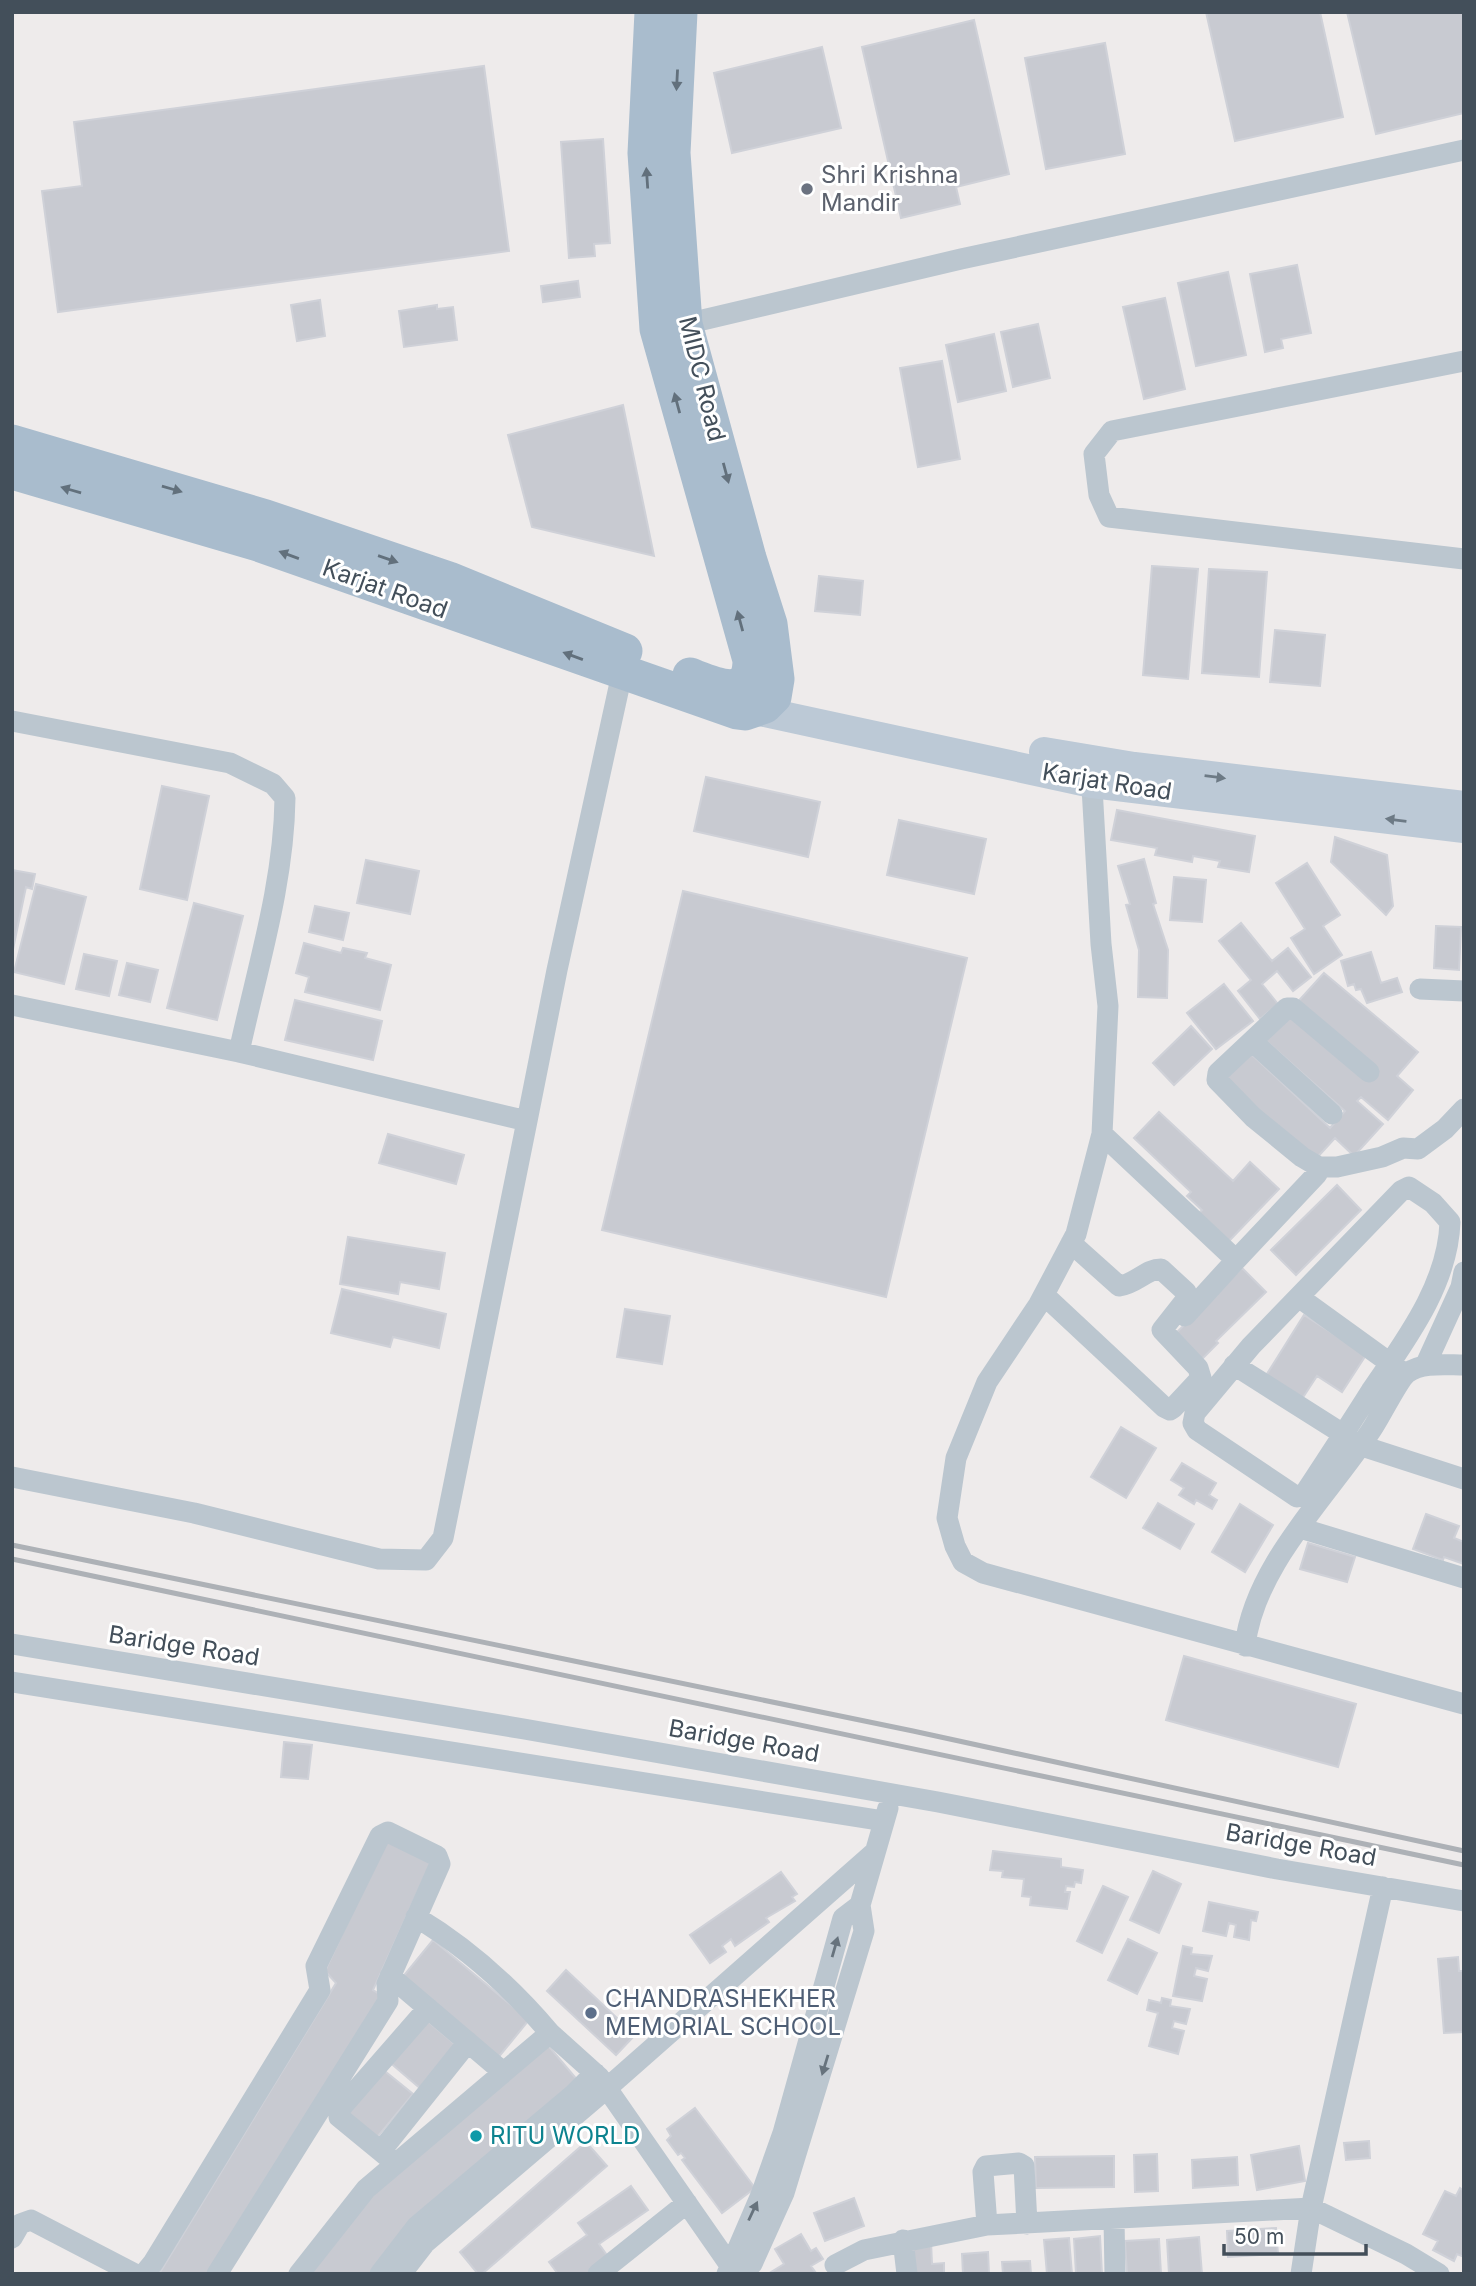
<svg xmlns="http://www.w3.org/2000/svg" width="1476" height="2286" viewBox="0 0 1476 2286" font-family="Inter,sans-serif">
<rect width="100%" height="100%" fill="#eeebeb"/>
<path fill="#c8cad1" stroke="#cfd1d8" stroke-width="2" d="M 1206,12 L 1320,12 L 1343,117 L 1235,141 Z
M 1347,12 L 1464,12 L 1464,113 L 1376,134 Z
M 974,20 L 1009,174 L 956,187 L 960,204 L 901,218 L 862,47 Z
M 1105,43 L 1125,154 L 1046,169 L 1025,58 Z
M 822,47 L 841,128 L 732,153 L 714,73 Z
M 484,66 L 509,251 L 58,312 L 42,191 L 82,186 L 74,122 Z
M 603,139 L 610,243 L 594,244 L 595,256 L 569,258 L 561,142 Z
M 1297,265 L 1311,333 L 1281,339 L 1283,348 L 1265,352 L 1250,274 Z
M 1228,272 L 1246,355 L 1196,366 L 1178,283 Z
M 578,281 L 580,297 L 543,302 L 541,286 Z
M 1165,298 L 1185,389 L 1144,399 L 1123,307 Z
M 320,300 L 325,336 L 297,341 L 291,305 Z
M 437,305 L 437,309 L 453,307 L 457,340 L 404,347 L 399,311 Z
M 1038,324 L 1050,378 L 1013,387 L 1001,332 Z
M 994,334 L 1006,391 L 958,402 L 946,345 Z
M 942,361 L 960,459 L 918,467 L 900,368 Z
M 623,405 L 654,556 L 532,527 L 508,435 Z
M 1152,566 L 1198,569 L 1188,679 L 1143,675 Z
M 1209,569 L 1267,572 L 1259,677 L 1202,673 Z
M 819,576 L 863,581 L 860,615 L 815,611 Z
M 1275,630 L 1325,635 L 1320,686 L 1270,682 Z
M 706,777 L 820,802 L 808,857 L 694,831 Z
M 162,786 L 209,796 L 187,900 L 140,889 Z
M 1117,810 L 1255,836 L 1249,872 L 1218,867 L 1220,861 L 1193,856 L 1192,862 L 1155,855 L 1157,848 L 1111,840 Z
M 899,820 L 986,839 L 974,894 L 887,875 Z
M 1335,837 L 1387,855 L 1393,906 L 1386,915 L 1331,862 Z
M 1144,859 L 1156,903 L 1153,904 L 1168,950 L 1167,998 L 1138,997 L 1139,950 L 1126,905 L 1130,904 L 1118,866 Z
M 366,860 L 419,871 L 410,914 L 357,903 Z
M 1307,863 L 1340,915 L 1323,926 L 1342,955 L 1314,974 L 1291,938 L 1305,929 L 1276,883 Z
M 12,870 L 35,874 L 32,889 L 26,887 L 12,954 Z
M 1174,877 L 1206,880 L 1202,922 L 1170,920 Z
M 36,884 L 86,897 L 64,984 L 14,972 Z
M 683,891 L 967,958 L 886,1297 L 602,1230 Z
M 194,903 L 243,916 L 217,1020 L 167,1008 Z
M 315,906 L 349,913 L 343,940 L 309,932 Z
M 1241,923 L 1272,961 L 1288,948 L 1311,977 L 1293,991 L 1277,971 L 1262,984 L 1278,1004 L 1260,1019 L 1238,991 L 1251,980 L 1219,941 Z
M 1436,926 L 1461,927 L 1459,970 L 1434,968 Z
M 304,943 L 341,953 L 343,948 L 367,953 L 365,958 L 391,965 L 380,1010 L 305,992 L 309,977 L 296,973 Z
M 1371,952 L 1381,983 L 1397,978 L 1402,992 L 1367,1003 L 1361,989 L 1356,990 L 1354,984 L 1348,986 L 1341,961 Z
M 84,954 L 117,961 L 109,996 L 76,989 Z
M 127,963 L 158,970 L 150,1002 L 119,995 Z
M 1324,973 L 1418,1052 L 1397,1076 L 1413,1090 L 1388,1120 L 1361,1097 L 1357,1101 L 1383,1124 L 1354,1156 L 1335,1138 L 1313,1162 L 1223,1077 L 1248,1051 L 1330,1128 L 1345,1111 L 1264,1039 Z
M 1224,984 L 1253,1021 L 1216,1049 L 1187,1013 Z
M 295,1000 L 382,1021 L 373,1060 L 285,1040 Z
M 1191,1026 L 1212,1049 L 1174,1085 L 1153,1063 Z
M 1159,1112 L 1233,1181 L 1250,1162 L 1279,1189 L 1229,1241 L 1199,1213 L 1202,1210 L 1187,1196 L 1191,1192 L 1134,1138 Z
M 388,1134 L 464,1155 L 456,1184 L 379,1163 Z
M 1337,1185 L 1361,1210 L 1296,1275 L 1271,1250 Z
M 348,1237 L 445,1253 L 439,1289 L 400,1282 L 398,1294 L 340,1284 Z
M 1242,1268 L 1266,1292 L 1216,1341 L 1218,1343 L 1199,1362 L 1173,1336 Z
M 342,1289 L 446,1314 L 439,1348 L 393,1337 L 390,1347 L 331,1333 Z
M 625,1309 L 670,1316 L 662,1364 L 617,1357 Z
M 1304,1315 L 1366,1355 L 1342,1392 L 1317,1376 L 1302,1399 L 1265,1377 Z
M 1121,1427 L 1156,1448 L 1126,1498 L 1091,1477 Z
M 1182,1463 L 1216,1483 L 1209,1495 L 1217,1500 L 1212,1509 L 1196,1500 L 1194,1504 L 1179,1495 L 1184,1488 L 1171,1480 Z
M 1158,1503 L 1194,1524 L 1180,1549 L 1143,1528 Z
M 1240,1504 L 1273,1525 L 1245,1572 L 1212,1552 Z
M 1426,1514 L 1459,1526 L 1454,1538 L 1464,1542 L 1464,1564 L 1444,1557 L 1443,1560 L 1413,1549 Z
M 1308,1543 L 1355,1557 L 1347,1582 L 1300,1569 Z
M 1184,1656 L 1356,1704 L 1338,1767 L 1166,1720 Z
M 284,1742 L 312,1745 L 308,1779 L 281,1777 Z
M 388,1836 L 432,1860 L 373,1990 L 384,1997 L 212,2274 L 159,2274 L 336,1983 L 325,1971 Z
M 993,1851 L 1061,1859 L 1061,1867 L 1083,1870 L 1081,1883 L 1075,1882 L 1074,1887 L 1066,1886 L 1065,1892 L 1070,1892 L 1067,1909 L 1030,1905 L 1031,1897 L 1022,1896 L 1024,1879 L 1002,1877 L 1003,1871 L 990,1870 Z
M 1153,1871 L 1181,1884 L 1159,1933 L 1130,1920 Z
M 781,1872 L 797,1894 L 792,1897 L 795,1901 L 766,1918 L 769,1922 L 735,1946 L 731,1939 L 722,1946 L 726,1952 L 710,1963 L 690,1935 Z
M 1103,1886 L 1128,1897 L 1102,1953 L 1077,1941 Z
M 1209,1902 L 1258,1912 L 1256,1921 L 1251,1920 L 1249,1940 L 1234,1937 L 1236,1925 L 1229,1923 L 1226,1936 L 1203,1931 Z
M 1128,1939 L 1157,1953 L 1137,1994 L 1108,1980 Z
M 433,1940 L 529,2020 L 497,2059 L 401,1979 Z
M 1183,1946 L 1192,1948 L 1191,1954 L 1212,1956 L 1208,1971 L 1196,1968 L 1194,1976 L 1207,1979 L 1202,2001 L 1173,1996 Z
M 1458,1957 L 1459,1971 L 1464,1971 L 1464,2032 L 1444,2033 L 1438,1959 Z
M 566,1970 L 635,2035 L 616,2055 L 547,1991 Z
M 1162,1998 L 1171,2000 L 1170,2006 L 1190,2009 L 1186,2024 L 1174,2021 L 1172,2028 L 1184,2031 L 1178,2054 L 1149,2046 L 1158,2013 L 1147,2010 L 1149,2000 L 1161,2003 Z
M 424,2018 L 457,2046 L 421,2089 L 388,2061 Z
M 546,2043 L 579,2082 L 373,2274 L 306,2274 L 369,2193 Z
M 381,2068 L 413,2094 L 374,2141 L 345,2112 Z
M 695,2108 L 755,2188 L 722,2213 L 682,2160 L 685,2158 L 681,2153 L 678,2155 L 667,2140 L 671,2136 L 667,2129 Z
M 1369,2141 L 1370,2158 L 1346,2160 L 1344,2143 Z
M 586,2142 L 607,2166 L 482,2274 L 478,2274 L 460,2252 Z
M 1299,2146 L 1305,2181 L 1257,2190 L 1251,2155 Z
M 1157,2154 L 1158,2191 L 1135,2192 L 1134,2155 Z
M 1114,2156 L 1114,2187 L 1036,2188 L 1035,2157 Z
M 1237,2157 L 1238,2185 L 1193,2188 L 1192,2160 Z
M 631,2186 L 648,2210 L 599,2244 L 609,2258 L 587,2274 L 558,2274 L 549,2262 L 587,2235 L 578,2223 Z
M 1460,2188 L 1464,2191 L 1464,2257 L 1457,2254 L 1454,2261 L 1433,2250 L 1438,2241 L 1423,2234 L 1445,2191 L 1456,2196 Z
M 854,2198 L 864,2226 L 825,2241 L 814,2213 Z
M 1276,2228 L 1278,2254 L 1228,2257 L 1227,2231 Z
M 801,2234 L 811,2251 L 816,2248 L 823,2259 L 811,2266 L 816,2273 L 768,2274 L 784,2264 L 775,2249 Z
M 1100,2236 L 1102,2274 L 1076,2274 L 1074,2239 Z
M 1199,2237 L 1202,2274 L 1169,2274 L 1167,2240 Z
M 1069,2238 L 1072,2274 L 1047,2274 L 1044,2240 Z
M 1159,2239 L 1161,2274 L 1127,2274 L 1125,2241 Z
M 931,2241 L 932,2264 L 944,2263 L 944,2274 L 914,2274 L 913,2242 Z
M 988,2252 L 989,2274 L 963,2274 L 962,2254 Z
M 1030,2261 L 1031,2274 L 1003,2274 L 1002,2262 Z"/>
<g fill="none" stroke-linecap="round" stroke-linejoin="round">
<path stroke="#bbc6cf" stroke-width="21" d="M 677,326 L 961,259 L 1464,150
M 1464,361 L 1112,431 L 1094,454 L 1099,495 L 1109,517 L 1464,559
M 12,721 L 230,763 L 273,784 L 285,798 C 284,884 257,969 239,1052
M 1091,770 L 1101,944 L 1108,1006 L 1102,1134 L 1076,1234 L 1039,1304 L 987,1382 L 956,1458 L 947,1518 L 955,1546 L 963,1562 L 983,1573 L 1464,1704
M 1420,989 L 1464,991
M 12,1005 L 239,1052 L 527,1121 L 557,970 L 625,660
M 1252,1041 L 1332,1114
M 1369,1072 L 1293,1008 L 1287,1008 L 1218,1073 L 1217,1080 L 1253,1117 L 1302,1157 L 1319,1167 L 1337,1167 L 1382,1157 L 1403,1148 L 1418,1149 L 1445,1129 L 1464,1109
M 1102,1134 L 1236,1260 L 1185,1316
M 1409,1187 L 1433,1203 L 1450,1222 C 1448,1285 1405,1341 1371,1391 C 1349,1426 1326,1461 1303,1496 L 1297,1497 L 1197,1430 L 1193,1423 L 1195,1413 L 1251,1346 L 1401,1191 Z
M 1236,1260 L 1317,1174
M 1044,1295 L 1164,1407 L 1170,1410 L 1173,1408 L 1201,1378 L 1198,1368 L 1162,1330 L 1188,1297 L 1186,1292 L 1161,1269 C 1146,1269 1136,1284 1119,1286 L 1071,1243
M 1300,1298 L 1401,1371
M 1234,1365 L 1362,1446 L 1464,1479
M 1425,1366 L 1461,1287 L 1464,1272
M 12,1477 L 194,1513 L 379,1559 L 426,1560 L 443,1538 L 527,1121
M 1300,1528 L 1464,1578
M 12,1644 L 524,1729 L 938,1802 L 1277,1869 L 1464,1901
M 1245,1646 C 1254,1566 1327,1497 1370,1432 C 1379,1420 1398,1380 1407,1373 C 1422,1362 1445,1365 1464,1365
M 12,1682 L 884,1821
M 416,1917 C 466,1947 512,1988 550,2033
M 390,1976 L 503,2072
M 381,2151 L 468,2042
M 395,2163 L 339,2117 L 339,2110 L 428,2008
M 1114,2219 L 1115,2274
M 987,2225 L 983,2172 L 986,2166 L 1019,2163 L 1024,2166 L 1027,2224
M 12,2238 L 20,2224 L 31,2220 L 135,2274
M 903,2240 L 907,2274
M 835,2265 L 864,2250 L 987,2225 L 1311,2208 L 1406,2254 L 1439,2274
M 144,2274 L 153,2263 L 320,1990 L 316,1966 L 380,1836 L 388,1832 L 437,1856 L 440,1864 L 387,1984 L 388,2001 L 217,2274
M 299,2274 L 366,2189 L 550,2033 L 599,2077 L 736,2274
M 380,2274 L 417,2226 L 574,2094 L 595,2073
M 401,2274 L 425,2243 L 606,2089 L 875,1852
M 598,2274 L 687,2203
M 727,2274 L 761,2195 L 783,2133 L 843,1918 L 860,1905
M 739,2274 L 752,2264 L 784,2193 L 864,1931 L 860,1905 L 888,1808
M 1301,2274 L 1311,2208 L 1383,1887"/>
<path stroke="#bcc9d6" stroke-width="30" d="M 742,701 L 755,710 L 1092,783 L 1464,828
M 1044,752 L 1134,767 L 1464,806"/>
<path stroke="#a9bccd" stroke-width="35" d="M 652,12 L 645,153 L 657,329 L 750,660 C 750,702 714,684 690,675
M 12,442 L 266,517 L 449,579 L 625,651
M 12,472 L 258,544 L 737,712 L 745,713 L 765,706 L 774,697 L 777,679 L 770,624 L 749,558 L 685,324 L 673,153 L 680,12"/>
<path stroke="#adb1b6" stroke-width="5" d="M 12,1545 L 913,1731 L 1464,1851
M 12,1559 L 1464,1865"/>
</g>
<defs><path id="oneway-solid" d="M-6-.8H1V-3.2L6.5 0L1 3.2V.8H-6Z" transform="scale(1.75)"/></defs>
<g fill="#62707c">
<use href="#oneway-solid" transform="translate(677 80) rotate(93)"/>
<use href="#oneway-solid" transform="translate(647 178) rotate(-94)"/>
<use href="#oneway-solid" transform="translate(677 403) rotate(-105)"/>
<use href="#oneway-solid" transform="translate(726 473) rotate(75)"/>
<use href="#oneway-solid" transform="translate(172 489) rotate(16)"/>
<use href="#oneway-solid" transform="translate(71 490) rotate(-164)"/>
<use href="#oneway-solid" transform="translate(289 555) rotate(-160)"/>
<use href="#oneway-solid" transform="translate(388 559) rotate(19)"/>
<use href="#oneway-solid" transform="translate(740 621) rotate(-105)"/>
<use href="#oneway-solid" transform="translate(573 656) rotate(-160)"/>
</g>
<g fill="#6d7a85">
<use href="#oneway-solid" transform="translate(1215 777) rotate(7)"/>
<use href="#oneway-solid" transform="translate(1396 820) rotate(-173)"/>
</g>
<g fill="#67737d">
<use href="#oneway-solid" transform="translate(835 1947) rotate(-74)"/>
<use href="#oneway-solid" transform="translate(825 2065) rotate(107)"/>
<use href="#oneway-solid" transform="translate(753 2211) rotate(-65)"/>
</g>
<circle fill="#6b7280" stroke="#fff" stroke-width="2.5" cx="807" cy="189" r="7"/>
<circle fill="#5c6f8a" stroke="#fff" stroke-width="2.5" cx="591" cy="2013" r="7"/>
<circle fill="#0f9aa8" stroke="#fff" stroke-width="2.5" cx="476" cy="2136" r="7"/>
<g text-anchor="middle" stroke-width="6" stroke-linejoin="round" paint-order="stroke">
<g font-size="24" fill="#5b616d" stroke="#fff" text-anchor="start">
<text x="821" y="183">Shri Krishna<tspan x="821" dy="28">Mandir</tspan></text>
</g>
<g font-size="24" fill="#434f5a" stroke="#fff">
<text transform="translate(702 379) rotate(76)" y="8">MIDC Road</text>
<text transform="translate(385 589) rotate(20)" y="8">Karjat Road</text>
<text transform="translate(1107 782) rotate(9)" y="8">Karjat Road</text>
<text transform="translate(184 1646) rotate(9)" y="8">Baridge Road</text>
<text transform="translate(744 1741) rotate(10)" y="8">Baridge Road</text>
<text transform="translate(1301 1845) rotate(10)" y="8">Baridge Road</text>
</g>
<g font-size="24" fill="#4e5e75" stroke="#fff" text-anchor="start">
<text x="605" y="2007">CHANDRASHEKHER<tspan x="605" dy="28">MEMORIAL SCHOOL</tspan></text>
</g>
<g font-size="24" fill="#0d838f" stroke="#fff" text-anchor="start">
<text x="490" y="2144">RITU WORLD</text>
</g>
</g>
<rect width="1476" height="2286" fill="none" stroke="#434f5a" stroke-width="28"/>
<path d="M1224 2244v10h142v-10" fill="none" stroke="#434f5a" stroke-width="3.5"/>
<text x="1234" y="2244" font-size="21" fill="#434f5a" stroke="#ffffff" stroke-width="5" paint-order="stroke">50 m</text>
</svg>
